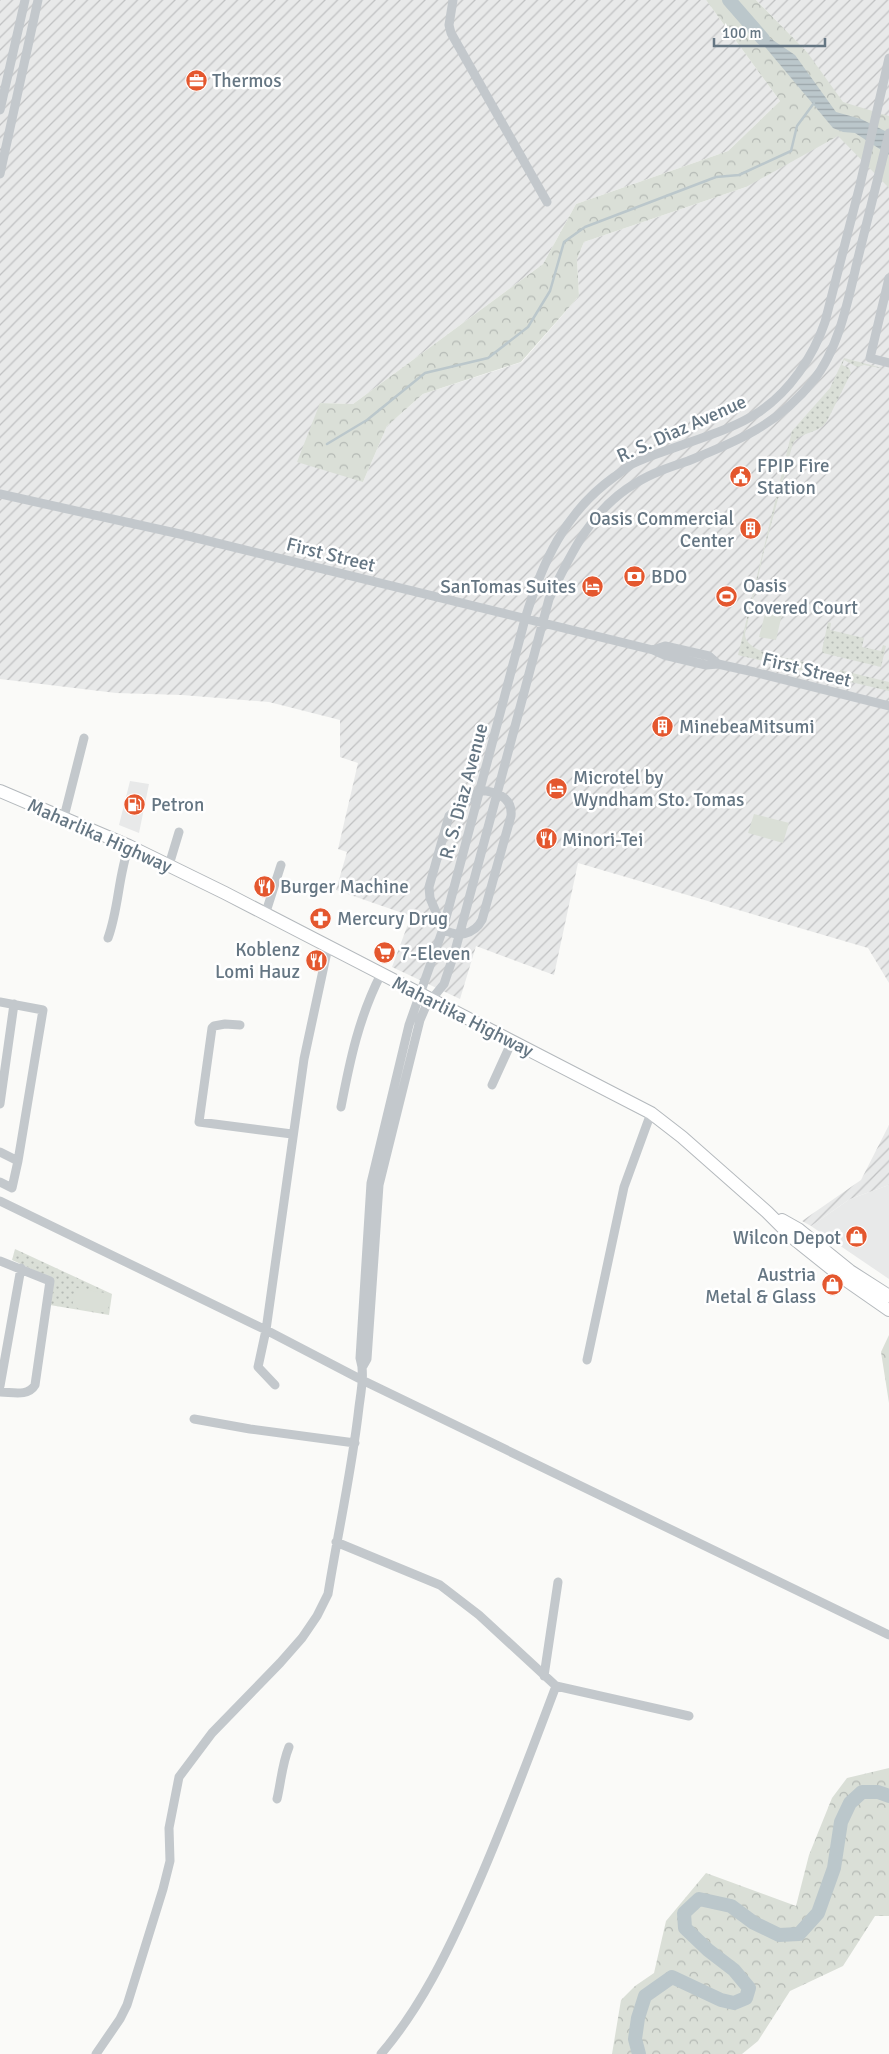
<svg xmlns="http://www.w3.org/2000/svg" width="889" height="2054" viewBox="0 0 889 2054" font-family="Signika,sans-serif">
<defs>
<pattern id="industrial-furrows" width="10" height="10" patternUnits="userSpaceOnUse" patternTransform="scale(1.25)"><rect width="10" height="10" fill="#e8e9e9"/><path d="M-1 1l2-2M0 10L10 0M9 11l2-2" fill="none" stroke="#c0c1c2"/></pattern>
<pattern id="grass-dots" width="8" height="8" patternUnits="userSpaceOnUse" patternTransform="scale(1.25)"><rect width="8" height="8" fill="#dadfd7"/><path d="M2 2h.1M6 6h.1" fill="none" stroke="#b4b9b4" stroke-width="1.8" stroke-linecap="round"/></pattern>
<pattern id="forest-crowns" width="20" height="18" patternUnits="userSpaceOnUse" patternTransform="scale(1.25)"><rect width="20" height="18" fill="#dadfd7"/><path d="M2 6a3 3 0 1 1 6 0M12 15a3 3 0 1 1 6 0" fill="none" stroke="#b4b9b4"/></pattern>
<pattern id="water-rules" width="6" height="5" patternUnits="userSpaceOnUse" patternTransform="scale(1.25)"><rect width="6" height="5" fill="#bbc7cb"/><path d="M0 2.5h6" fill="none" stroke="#9ca6aa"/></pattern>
</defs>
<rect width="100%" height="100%" fill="#fafaf8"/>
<path fill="#e8e9e9" d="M 130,781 L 149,784 L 139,833 L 119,825 Z
M 889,1185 L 889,1279 L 811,1226 L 850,1199 Z"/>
<path fill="url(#industrial-furrows)" d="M 0,0 L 706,0 L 780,101 L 728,151 L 576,204 L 543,264 L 353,404 L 320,403 L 363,482 L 387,426 L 423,394 L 522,362 L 579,296 L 577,259 L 584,242 L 746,187 L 807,52 L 756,0 L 889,0 L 889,983 L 868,948 L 578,863 L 554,975 L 476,946 L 460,999 L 392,967 L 411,916 L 336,890 L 347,852 L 338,849 L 358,763 L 340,757 L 340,720 L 269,702 L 182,695 L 116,693 L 0,679 Z
M 889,1125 L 889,1185 L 850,1199 L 811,1226 L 802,1221 L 861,1180 Z"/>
<path fill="url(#grass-dots)" d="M 844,358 L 886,369 L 864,365 L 857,367 L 844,360 L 842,365 L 849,368 L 851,373 L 827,421 C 819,434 802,431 793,443 L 764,551 L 745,634 C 745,654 793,659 810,663 L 809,672 L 738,655 L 792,431 L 830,388 Z
M 828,622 L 831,623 L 830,630 L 864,638 L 862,647 L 881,651 L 883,645 L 886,646 L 881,667 L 823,653 L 822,650 Z
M 840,670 L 889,682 L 889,691 L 838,679 Z
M 15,1249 L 112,1294 L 109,1315 L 50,1305 L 53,1279 L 12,1260 Z"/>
<path fill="url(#forest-crowns)" d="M 706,0 L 756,0 L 807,52 L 843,102 L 889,116 L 889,188 L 838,136 L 746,187 L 584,242 L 577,259 L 579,296 L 521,362 L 423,394 L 387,426 L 363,482 L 297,462 L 320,403 L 353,404 L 543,264 L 576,204 L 728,151 L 780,101 Z
M 889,1335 L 889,1403 L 881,1352 Z
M 889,1768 L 889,1916 L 875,1916 L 843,1966 L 790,1991 L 758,2041 L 742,2054 L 612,2054 L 621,2000 L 635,1986 L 654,1973 L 666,1921 L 706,1873 L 796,1906 L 809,1855 L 832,1798 L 847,1778 Z"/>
<path fill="#dadfd7" d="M 767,606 L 783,610 L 776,640 L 759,637 Z
M 754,814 L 789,823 L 783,843 L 748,833 Z
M 76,1288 L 111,1294 L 107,1313 L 72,1307 Z"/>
<path fill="url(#water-rules)" d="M 752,26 L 795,55 L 836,112 L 861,119 L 889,133 L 889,155 L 855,133 L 843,132 L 833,128 L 761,42 Z"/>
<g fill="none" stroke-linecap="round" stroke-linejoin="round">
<path stroke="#bbc7cb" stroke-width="2.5" d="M 327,444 L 367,420 L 425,373 L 488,358 L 528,327 L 550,291 L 564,242 L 585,227 L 716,177 L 739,175 L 791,151 L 797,126 L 814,103"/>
<path stroke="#bbc7cb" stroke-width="14" d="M 729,0 L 763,39
M 639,2054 L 635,2039 L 638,2018 L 645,1996 L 672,1977 L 721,2000 L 734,2003 L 746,1998 L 749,1988 L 734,1970 L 708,1950 L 685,1928 L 684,1913 L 699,1899 L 731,1906 L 754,1923 L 779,1935 L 799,1934 L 818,1913 L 834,1868 L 841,1822 L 850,1803 L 862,1792 L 878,1792 L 889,1796"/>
<defs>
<path id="highway" d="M 0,791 L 129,846 L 225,893 L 651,1113 L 682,1137 L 767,1212 L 793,1238 L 843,1278 L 889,1310
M 782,1220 L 798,1229 L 850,1271 L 889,1296"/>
</defs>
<use href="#highway" stroke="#b4b9bd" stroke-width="14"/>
<path stroke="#c3c8cc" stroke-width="9" d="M 453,0 L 449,25 L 451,33 L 547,202
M 0,110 L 25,0
M 0,174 L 38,0
M 889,278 L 870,358 L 889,363
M 0,494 L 180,534 L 653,650 L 664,655 L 706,665 L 718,664 L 754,672 L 889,706
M 653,650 L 665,646 L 709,656 L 718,664
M 480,790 C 495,792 513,796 511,816 L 482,920 C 474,935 457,938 443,929 L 430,898 L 429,887 L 449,816 Z
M 64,817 L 84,738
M 169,865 L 179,832
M 265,915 L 281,865
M 108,938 C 119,908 118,876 129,846
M 0,1002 L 43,1010 L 18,1161
M 240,1025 L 225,1024 L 214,1026 L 212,1028 L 199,1122 L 292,1134
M 492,1085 L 512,1041
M 0,1104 L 14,1004
M 341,1107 C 350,1060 359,1017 381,974
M 0,1152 L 18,1161 L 12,1188 L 0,1182
M 0,1201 L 266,1330 L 362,1380 L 889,1635
M 0,1261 L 50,1281 L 35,1385 C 28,1397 12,1392 0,1392
M 587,1360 L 624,1187 L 651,1113
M 363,1366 L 367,1359 L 379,1185 L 420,1020 L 426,1006 L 444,984 L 455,951 L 549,599 C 570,555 592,508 636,483 C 652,473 670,467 688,461 C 738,441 779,424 813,381 C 840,348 849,295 859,254 C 869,214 879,174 889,133
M 275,1385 L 258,1367 L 266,1330 L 304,1059 L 328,947
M 0,1386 L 21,1268
M 194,1419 L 250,1429 L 355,1443
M 336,1542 L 440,1585 L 479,1615 L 556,1686 L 689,1716
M 544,1676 L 558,1582
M 277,1799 C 281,1782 282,1764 289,1747
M 96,2054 L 120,2019 L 127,2005 L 163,1889 L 170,1861 L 169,1828 L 179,1777 L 212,1733 L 280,1663 L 302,1638 L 317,1616 L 328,1594 C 338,1532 352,1470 359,1407 C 361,1391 365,1373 360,1358 L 371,1183 L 409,1025 L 443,929 L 525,619 C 542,563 565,512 614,477 C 620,473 626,468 632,464 C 648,456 666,451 682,445 C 708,436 736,427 759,412 C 790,391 813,357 825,322 L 860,185 L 889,58
M 381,2054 C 421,2007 447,1953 472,1897 C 503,1828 529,1757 556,1686"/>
<use href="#highway" stroke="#fff" stroke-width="12"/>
</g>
<defs>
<symbol id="office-disc" viewBox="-11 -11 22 22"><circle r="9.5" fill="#e4572e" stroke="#fff"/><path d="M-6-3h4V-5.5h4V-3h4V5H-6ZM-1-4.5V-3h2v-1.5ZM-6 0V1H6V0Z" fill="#fff"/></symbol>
<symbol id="civic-disc" viewBox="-11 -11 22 22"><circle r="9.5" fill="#e4572e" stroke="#fff"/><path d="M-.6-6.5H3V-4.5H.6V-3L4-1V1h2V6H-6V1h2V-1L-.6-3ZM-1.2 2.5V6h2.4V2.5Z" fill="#fff"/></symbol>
<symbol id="building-disc" viewBox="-11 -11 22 22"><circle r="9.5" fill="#e4572e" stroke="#fff"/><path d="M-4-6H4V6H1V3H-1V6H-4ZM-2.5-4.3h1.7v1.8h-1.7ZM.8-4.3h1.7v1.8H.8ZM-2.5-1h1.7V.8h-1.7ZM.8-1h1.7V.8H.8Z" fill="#fff"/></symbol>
<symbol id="bank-disc" viewBox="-11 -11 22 22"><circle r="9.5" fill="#e4572e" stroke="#fff"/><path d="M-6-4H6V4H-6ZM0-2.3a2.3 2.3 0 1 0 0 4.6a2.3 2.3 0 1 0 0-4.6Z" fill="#fff"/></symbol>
<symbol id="hotel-disc" viewBox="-11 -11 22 22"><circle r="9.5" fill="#e4572e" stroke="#fff"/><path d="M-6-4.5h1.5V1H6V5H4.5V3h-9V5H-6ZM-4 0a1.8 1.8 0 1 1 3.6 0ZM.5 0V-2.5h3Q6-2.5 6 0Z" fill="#fff"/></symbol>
<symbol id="stadium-disc" viewBox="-11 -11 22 22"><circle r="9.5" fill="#e4572e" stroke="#fff"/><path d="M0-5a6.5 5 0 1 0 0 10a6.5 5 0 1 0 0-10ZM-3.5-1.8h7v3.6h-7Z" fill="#fff"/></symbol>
<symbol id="fuel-disc" viewBox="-11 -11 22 22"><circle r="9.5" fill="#e4572e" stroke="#fff"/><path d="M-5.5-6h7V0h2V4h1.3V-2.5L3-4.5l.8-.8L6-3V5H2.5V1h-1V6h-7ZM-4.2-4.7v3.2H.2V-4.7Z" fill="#fff"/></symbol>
<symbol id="restaurant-disc" viewBox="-11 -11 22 22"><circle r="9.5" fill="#e4572e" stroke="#fff"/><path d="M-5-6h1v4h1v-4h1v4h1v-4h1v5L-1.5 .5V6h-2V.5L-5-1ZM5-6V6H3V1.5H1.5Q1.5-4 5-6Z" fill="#fff"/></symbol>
<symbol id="pharmacy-disc" viewBox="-11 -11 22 22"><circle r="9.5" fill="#e4572e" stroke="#fff"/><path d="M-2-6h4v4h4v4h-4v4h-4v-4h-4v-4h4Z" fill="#fff"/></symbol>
<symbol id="supermarket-disc" viewBox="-11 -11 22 22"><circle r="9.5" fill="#e4572e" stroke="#fff"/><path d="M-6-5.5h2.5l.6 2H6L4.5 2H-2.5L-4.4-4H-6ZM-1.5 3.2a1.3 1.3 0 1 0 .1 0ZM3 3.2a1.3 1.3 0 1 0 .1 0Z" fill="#fff"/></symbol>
<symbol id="shop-disc" viewBox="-11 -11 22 22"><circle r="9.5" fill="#e4572e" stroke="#fff"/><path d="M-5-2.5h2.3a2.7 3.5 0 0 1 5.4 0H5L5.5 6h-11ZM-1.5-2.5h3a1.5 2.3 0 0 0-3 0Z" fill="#fff"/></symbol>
</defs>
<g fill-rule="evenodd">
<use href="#office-disc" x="184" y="68" width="25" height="25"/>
<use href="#civic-disc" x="728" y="464" width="25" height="25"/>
<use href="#building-disc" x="738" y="516" width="25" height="25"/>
<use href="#bank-disc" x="622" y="564" width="25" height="25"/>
<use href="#hotel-disc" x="580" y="574" width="25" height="25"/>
<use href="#stadium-disc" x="714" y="584" width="25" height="25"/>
<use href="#building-disc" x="650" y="714" width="25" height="25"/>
<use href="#hotel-disc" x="544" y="776" width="25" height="25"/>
<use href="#fuel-disc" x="122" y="792" width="25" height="25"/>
<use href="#restaurant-disc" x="534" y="826" width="25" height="25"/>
<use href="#restaurant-disc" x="252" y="874" width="25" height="25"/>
<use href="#pharmacy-disc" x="308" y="906" width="25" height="25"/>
<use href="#supermarket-disc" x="372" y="940" width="25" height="25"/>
<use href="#restaurant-disc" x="304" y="948" width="25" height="25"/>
<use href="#shop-disc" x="844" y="1224" width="25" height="25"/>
<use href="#shop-disc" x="820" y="1272" width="25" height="25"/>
</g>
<g text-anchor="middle" stroke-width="5" stroke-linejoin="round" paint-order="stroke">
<g font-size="19" fill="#657683" stroke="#fff" text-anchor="start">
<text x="212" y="87">Thermos</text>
<text x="757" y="472">FPIP Fire<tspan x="757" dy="22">Station</tspan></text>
<text x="734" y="525" text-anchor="end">Oasis Commercial<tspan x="734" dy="22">Center</tspan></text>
<text x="651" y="583">BDO</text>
<text x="743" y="592">Oasis<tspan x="743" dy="22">Covered Court</tspan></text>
<text x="576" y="593" text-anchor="end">SanTomas Suites</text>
<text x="679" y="733">MinebeaMitsumi</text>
<text x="573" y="784">Microtel by<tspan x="573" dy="22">Wyndham Sto. Tomas</tspan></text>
<text x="151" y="811">Petron</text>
<text x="562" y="846">Minori-Tei</text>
<text x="280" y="893">Burger Machine</text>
<text x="337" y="925">Mercury Drug</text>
<text x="300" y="956" text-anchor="end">Koblenz<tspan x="300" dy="22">Lomi Hauz</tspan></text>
<text x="400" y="960">7-Eleven</text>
<text x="841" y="1244" text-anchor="end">Wilcon Depot</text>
<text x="816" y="1281" text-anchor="end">Austria<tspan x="816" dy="22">Metal &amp; Glass</tspan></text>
</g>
<g font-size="19" fill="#657683" stroke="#fff">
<text transform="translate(681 428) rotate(-24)" y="7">R. S. Diaz Avenue</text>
<text transform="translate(331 554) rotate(14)" y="7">First Street</text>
<text transform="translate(807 669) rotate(14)" y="7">First Street</text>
<text transform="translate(463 791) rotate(-75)" y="7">R. S. Diaz Avenue</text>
<text transform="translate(100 835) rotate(24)" y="7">Maharlika Highway</text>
<text transform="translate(463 1016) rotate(27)" y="7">Maharlika Highway</text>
</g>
</g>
<path d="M714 38v8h111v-8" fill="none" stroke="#657683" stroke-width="2.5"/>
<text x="722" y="38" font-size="15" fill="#657683" stroke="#ffffff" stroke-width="4" paint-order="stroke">100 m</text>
</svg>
